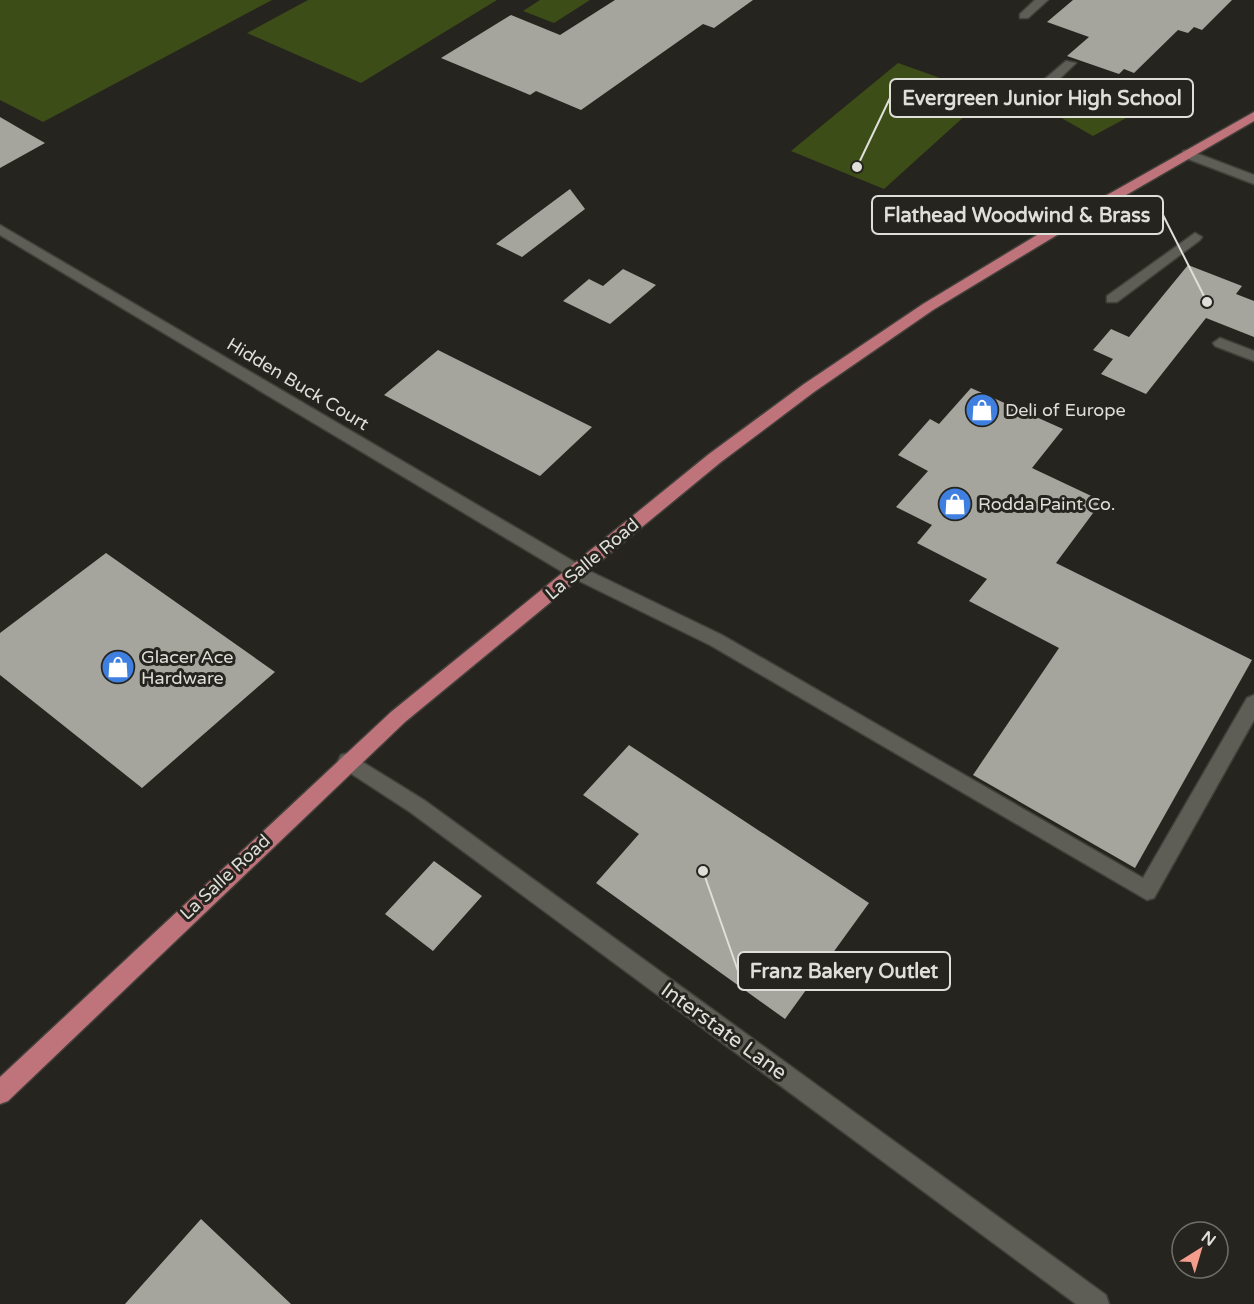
<svg xmlns="http://www.w3.org/2000/svg" width="1254" height="1304" viewBox="0 0 1254 1304" font-family="'Varela Round',sans-serif">
<rect width="100%" height="100%" fill="#26241e"/>
<path fill="#3d4d17" d="M 0,0 L 272,0 L 43,122 L 0,100 Z
M 308,0 L 497,0 L 361,83 L 247,33 Z
M 540,0 L 590,0 L 554,23 L 523,11 Z
M 898,63 L 988,95 L 884,189 L 791,151 Z
M 1110,82 L 1152,104 L 1093,136 L 1051,112 Z"/>
<path fill="#a6a59d" d="M 615,0 L 753,0 L 714,28 L 703,24 L 581,110 L 536,91 L 530,95 L 441,58 L 511,15 L 560,35 Z
M 1073,0 L 1232,0 L 1202,30 L 1194,27 L 1188,33 L 1178,30 L 1134,73 L 1124,69 L 1119,74 L 1067,56 L 1089,37 L 1047,22 Z
M 0,117 L 24,131 L 45,143 L 0,168 Z
M 570,189 L 585,209 L 522,257 L 496,244 Z
M 1188,265 L 1242,286 L 1236,294 L 1254,301 L 1254,337 L 1206,318 L 1146,394 L 1101,374 L 1113,359 L 1093,350 L 1111,329 L 1129,337 Z
M 623,269 L 656,285 L 610,324 L 563,301 L 589,279 L 603,286 Z
M 438,350 L 592,427 L 540,476 L 384,395 Z
M 971,388 L 1063,429 L 1032,468 L 1102,501 L 1056,563 L 1252,660 L 1135,868 L 973,775 L 1059,648 L 969,601 L 987,579 L 917,543 L 932,525 L 896,507 L 928,471 L 898,455 L 930,419 L 939,424 Z
M 106,553 L 275,672 L 142,788 L 0,675 L 0,633 Z
M 629,745 L 869,903 L 785,1019 L 596,883 L 639,834 L 583,795 Z
M 434,861 L 482,896 L 433,951 L 385,914 Z
M 201,1219 L 291,1304 L 125,1304 Z"/>
<g fill="none" stroke-linecap="round" stroke-linejoin="round">
<defs>
<path id="service" d="M 1035,0 L 1048,0 L 1028,18 L 1020,18 L 1020,14 Z
M 1066,61 L 1076,63 L 1053,85 L 1045,85 L 1045,79 Z
M 1188,150 L 1254,175 L 1254,184 L 1183,157 L 1183,151 Z
M 1195,233 L 1202,237 L 1200,240 L 1117,302 L 1107,302 L 1107,296 Z
M 1220,338 L 1254,351 L 1254,361 L 1215,346 L 1213,343 Z
M 577,565 L 722,635 L 1143,878 L 1247,698 L 1254,695 L 1254,720 L 1154,898 L 1147,900 L 710,645 L 571,577 L 568,572 L 571,567 Z"/>
<path id="minor" d="M 0,225 L 583,567 L 586,572 L 583,577 L 571,577 L 0,235 Z
M 348,753 L 424,800 L 1106,1295 L 1109,1304 L 1076,1304 L 410,812 L 341,767 L 338,761 L 341,755 Z"/>
<path id="trunk" d="M 1254,112 L 1254,121 L 1057,235 L 933,310 L 814,392 L 721,462 L 405,722 L 8,1101 L 0,1104 L 0,1077 L 391,712 L 709,454 L 804,384 L 923,304 L 1047,229 Z"/>
</defs>
<use href="#service" stroke="#41403a" stroke-width="3"/>
<use href="#minor" stroke="#41403a" stroke-width="3"/>
<use href="#trunk" stroke="#41403a" stroke-width="3"/>
<use href="#service" fill="#5f5e56" fill-rule="evenodd"/>
<use href="#minor" fill="#5f5e56" fill-rule="evenodd"/>
<use href="#trunk" fill="#bf737a" fill-rule="evenodd"/>
</g>
<defs>
<symbol id="shop-disc" viewBox="-11 -11 22 22"><circle r="9.5" fill="#3f7fe0" stroke="#26241e"/><path d="M-5-2.5h2.3a2.7 3.5 0 0 1 5.4 0H5L5.5 6h-11ZM-1.5-2.5h3a1.5 2.3 0 0 0-3 0Z" fill="#fff"/></symbol>
</defs>
<g fill-rule="evenodd">
<use href="#shop-disc" x="963" y="391" width="38" height="38"/>
<use href="#shop-disc" x="936" y="485" width="38" height="38"/>
<use href="#shop-disc" x="99" y="648" width="38" height="38"/>
</g>
<g text-anchor="middle" stroke-width="6" stroke-linejoin="round" paint-order="stroke">
<g font-size="18" fill="#dfdfda" stroke="#26241e">
<text transform="translate(298 384) rotate(31)" y="6">Hidden Buck Court</text>
<text transform="translate(592 559) rotate(-40)" y="6">La Salle Road</text>
<text transform="translate(225 877) rotate(-43)" y="6">La Salle Road</text>
</g>
<g font-size="18" fill="#dfdfda" stroke="#26241e" text-anchor="start">
<text x="1005" y="416">Deli of Europe</text>
<text x="978" y="510">Rodda Paint Co.</text>
<text x="141" y="663">Glacer Ace<tspan x="141" dy="21">Hardware</tspan></text>
</g>
<g font-size="21" fill="#dfdfda" stroke="#26241e">
<text transform="translate(724 1031) rotate(36)" y="7">Interstate Lane</text>
</g>
</g>
<path fill="none" stroke="#dfdfda" stroke-width="2" d="M857 167L890 98M1207 302L1163 215M703 871L738 971"/>
<g fill="#dfdfda" stroke="#26241e" stroke-width="2">
<circle cx="857" cy="167" r="6"/>
<circle cx="1207" cy="302" r="6"/>
<circle cx="703" cy="871" r="6"/>
</g>
<g fill="#26241e" stroke="#dfdfda" stroke-width="2">
<rect x="890" y="79" width="303" height="38" rx="6"/>
<rect x="872" y="196" width="291" height="38" rx="6"/>
<rect x="738" y="952" width="212" height="38" rx="6"/>
</g>
<g font-size="20" text-anchor="middle" font-weight="bold" fill="#dfdfda">
<text x="1042" y="105">Evergreen Junior High School</text>
<text x="1017" y="222">Flathead Woodwind &amp; Brass</text>
<text x="844" y="978">Franz Bakery Outlet</text>
</g>
<g transform="translate(1200 1250) rotate(37)"><circle r="28" fill="#26241e" stroke="#706f69" stroke-width="1.5"/>
<path d="M0-4.5L10 22L0 15L-10 22Z" fill="#f49d8c"/>
<text y="-9" font-size="16" font-weight="bold" text-anchor="middle" fill="#dfdfda">N</text>
</g>
</svg>
